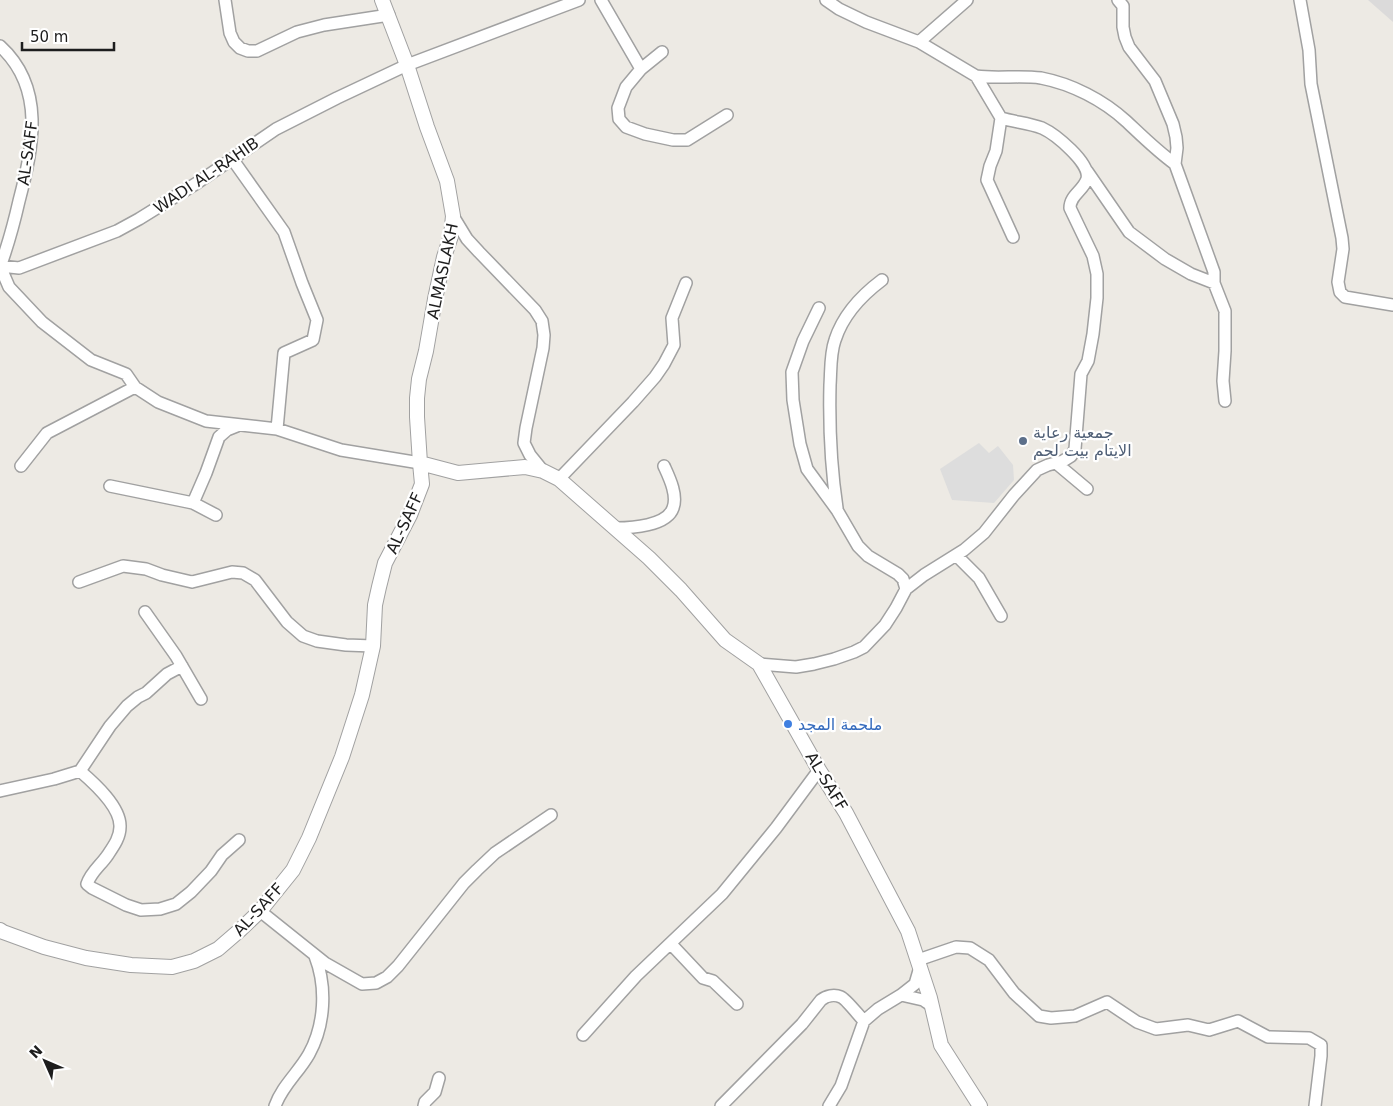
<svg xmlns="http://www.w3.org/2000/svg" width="1393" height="1106" viewBox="0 0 1393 1106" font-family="'DejaVu Sans','Noto Sans Arabic',sans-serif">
<rect width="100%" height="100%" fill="#edeae4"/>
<path fill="#dbdada" d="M 1368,0 L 1393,0 L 1393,22 Z"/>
<path fill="#ddd" d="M 979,443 L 989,453 L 998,446 L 1013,465 L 1014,480 L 994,503 L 952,500 L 940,469 Z"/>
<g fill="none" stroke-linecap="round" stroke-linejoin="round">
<defs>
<path id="minor" d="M 225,0 L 230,33 L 234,42 L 240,48 L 248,51 L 257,51 L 297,32 L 324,25 L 389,15
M 601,0 L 641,69 L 626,87 L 618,108 L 619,119 L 626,127 L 645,134 L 673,140 L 687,140 L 727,115
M 826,0 L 839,9 L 866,22 L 919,42 L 976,76 L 1001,118 L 996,151 L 990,166 L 987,180 L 1013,237
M 1118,0 L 1123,6 L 1123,27 L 1125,37 L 1129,47 L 1155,81 L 1173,124 L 1176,137 L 1177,148 L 1175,164 L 1214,272 L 1214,283 L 1225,311 L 1225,351 L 1223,381 L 1225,401
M 1300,0 L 1309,50 L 1311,84 L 1342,238 L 1343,249 L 1338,282 L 1340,292 L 1345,297 L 1393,305
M 919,42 L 967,0
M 0,46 C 46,88 33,147 19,201 C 14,223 8,245 0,267
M 641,69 L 662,52
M 976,76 C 998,79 1019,75 1041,78 C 1072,84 1103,100 1126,121 C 1142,136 1157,151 1175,164
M 233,160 L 284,232 L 302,283 L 317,320 L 313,340 L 284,353 L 277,429
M 1087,171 L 1129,232 L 1165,259 L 1191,274 L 1214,283
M 453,216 L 467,239 L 479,252 L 535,310 L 542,321 L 544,335 L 543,348 L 526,428 L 524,443 L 530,455 L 543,471
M 0,266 L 19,268 L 117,231 L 139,219 L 197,183 L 276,129 L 337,98 L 407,65 L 579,0
M 0,266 L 9,287 L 42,322 L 91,360 L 126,374 L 135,387 L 158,402 L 206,421 L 277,429 L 341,450 L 420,463
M 819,308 L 803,341 L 792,372 L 793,400 L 800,444 L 807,469 L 837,510 L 858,546 L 868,556 L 898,574 L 903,579 L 906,589
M 1056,463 L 1087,489
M 21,466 L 47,433 L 135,387
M 559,479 L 633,402 L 655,377 L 664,364 L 674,345 L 672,318 L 686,283
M 110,486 L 193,503 L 216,515
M 193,503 L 206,473 L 219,437 L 227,430 L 237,426
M 837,508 C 831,468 829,426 830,385 C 831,371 830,354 835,340 C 843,315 862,295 882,280
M 616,528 C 631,528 667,526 673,508 C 678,495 669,477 664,466
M 956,555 L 979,578 L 1001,616
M 79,582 L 123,566 L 146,569 L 162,575 L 192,582 L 232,572 L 243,573 L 255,580 L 287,622 L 303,636 L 317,641 L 346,645 L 373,646
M 145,612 L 176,656 L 201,699
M 759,664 L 796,667 L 814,664 L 834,659 L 854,652 L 864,647 L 885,625 L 896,608 L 906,589 L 924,575 L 964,550 L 984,533 L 1014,495 L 1037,470 L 1048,465 L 1063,461 L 1071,456 L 1075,449 L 1081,374 L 1088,361 L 1093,334 L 1097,298 L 1097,274 L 1093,256 L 1070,208 C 1070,195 1083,191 1087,179 C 1091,163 1055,134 1042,128 C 1029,123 1014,122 1001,118
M 80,771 C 94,783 121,807 120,827 C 120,838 113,847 107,856 C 100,866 91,872 87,884 L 92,888 L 126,905 L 141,910 L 160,909 L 176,904 L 191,892 L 211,871 L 222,855 L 239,840
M 0,791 L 54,779 L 80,771 L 110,726 L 127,706 L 138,697 L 146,693 L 167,674 L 182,666
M 260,911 L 325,963 L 362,984 L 376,983 L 387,977 L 398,966 L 464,883 L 477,870 L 495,853 L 551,815
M 671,944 L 703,978 L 713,981 L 737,1004
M 918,960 L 956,947 L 970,948 L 989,960 L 1014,993 L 1039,1016 L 1051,1018 L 1075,1016 L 1107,1002 L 1137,1022 L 1156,1029 L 1188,1025 L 1209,1030 L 1238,1021 L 1268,1037 L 1309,1038 L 1321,1045 L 1321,1056 L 1315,1106
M 901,995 L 923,1000 L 932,1006
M 583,1035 L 636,976 L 722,894 L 776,828 L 819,770
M 275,1106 C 282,1086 299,1072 309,1054 C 325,1025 327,987 315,956
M 424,1106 L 425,1102 L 435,1092 L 439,1078
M 721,1106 L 802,1024 L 821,1000 C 826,996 834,994 841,997 C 846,999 859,1016 864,1021
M 829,1106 L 841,1086 L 864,1021 L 878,1009 L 901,995 L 915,984 L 920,967"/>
<path id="tertiary" d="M 382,0 L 407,65 L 427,127 L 447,181 L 453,216 L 451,236 L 444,257 L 435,299 L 426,351 L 419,379 L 417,398 L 417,417 L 420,463
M 0,930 L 3,932 L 44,947 L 86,958 L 131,965 L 172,967 L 194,961 L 218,949 L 240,930 L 260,911 L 293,870 L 309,838 L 342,757 L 362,695 L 373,646 L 375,605 L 379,587 L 385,563 L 410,515 L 422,484 L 420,463 L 458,473 L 525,467 L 543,471 L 559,479 L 649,558 L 681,590 L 725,640 L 759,664 L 819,770 L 846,813 L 908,931 L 930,998 L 941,1045 L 980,1106"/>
</defs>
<use href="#minor" stroke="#a1a1a1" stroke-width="14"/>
<use href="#tertiary" stroke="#a1a1a1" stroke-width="16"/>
<use href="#minor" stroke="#fff" stroke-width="11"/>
<use href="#tertiary" stroke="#fff" stroke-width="14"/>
</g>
<circle fill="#5c6f8a" stroke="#fff" stroke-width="2" cx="1023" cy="441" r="5"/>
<circle fill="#3f7fe0" stroke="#fff" stroke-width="2" cx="788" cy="724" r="5"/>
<g text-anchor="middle" stroke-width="4.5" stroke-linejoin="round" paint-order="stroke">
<g font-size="16" fill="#1d1d1d" stroke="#fff">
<text transform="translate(27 153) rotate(-82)" y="6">AL-SAFF</text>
<text transform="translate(206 175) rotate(-34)" y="6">WADI AL-RAHIB</text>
<text transform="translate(442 271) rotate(-78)" y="6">ALMASLAKH</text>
<text transform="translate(404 523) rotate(-65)" y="6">AL-SAFF</text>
<text transform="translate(827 781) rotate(59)" y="6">AL-SAFF</text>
<text transform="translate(258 909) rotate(-47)" y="6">AL-SAFF</text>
</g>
<g font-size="16" fill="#4e5e75" stroke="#fff" text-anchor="start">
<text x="1033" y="438">جمعية رعاية<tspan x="1033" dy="18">الايتام بيت لحم</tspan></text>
</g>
<g font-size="16" fill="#366cbe" stroke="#fff" text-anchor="start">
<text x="798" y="730">ملحمة المجد</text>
</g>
</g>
<g transform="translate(45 1061) rotate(315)" stroke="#ffffff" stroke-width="4" paint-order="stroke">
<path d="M0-4L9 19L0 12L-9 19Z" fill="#1d1d1d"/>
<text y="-8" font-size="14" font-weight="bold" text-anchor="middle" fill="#1d1d1d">N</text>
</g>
<path d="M22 42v8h92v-8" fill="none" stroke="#1d1d1d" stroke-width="2.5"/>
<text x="30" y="42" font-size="15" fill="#1d1d1d" stroke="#ffffff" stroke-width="4" paint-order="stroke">50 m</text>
</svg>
